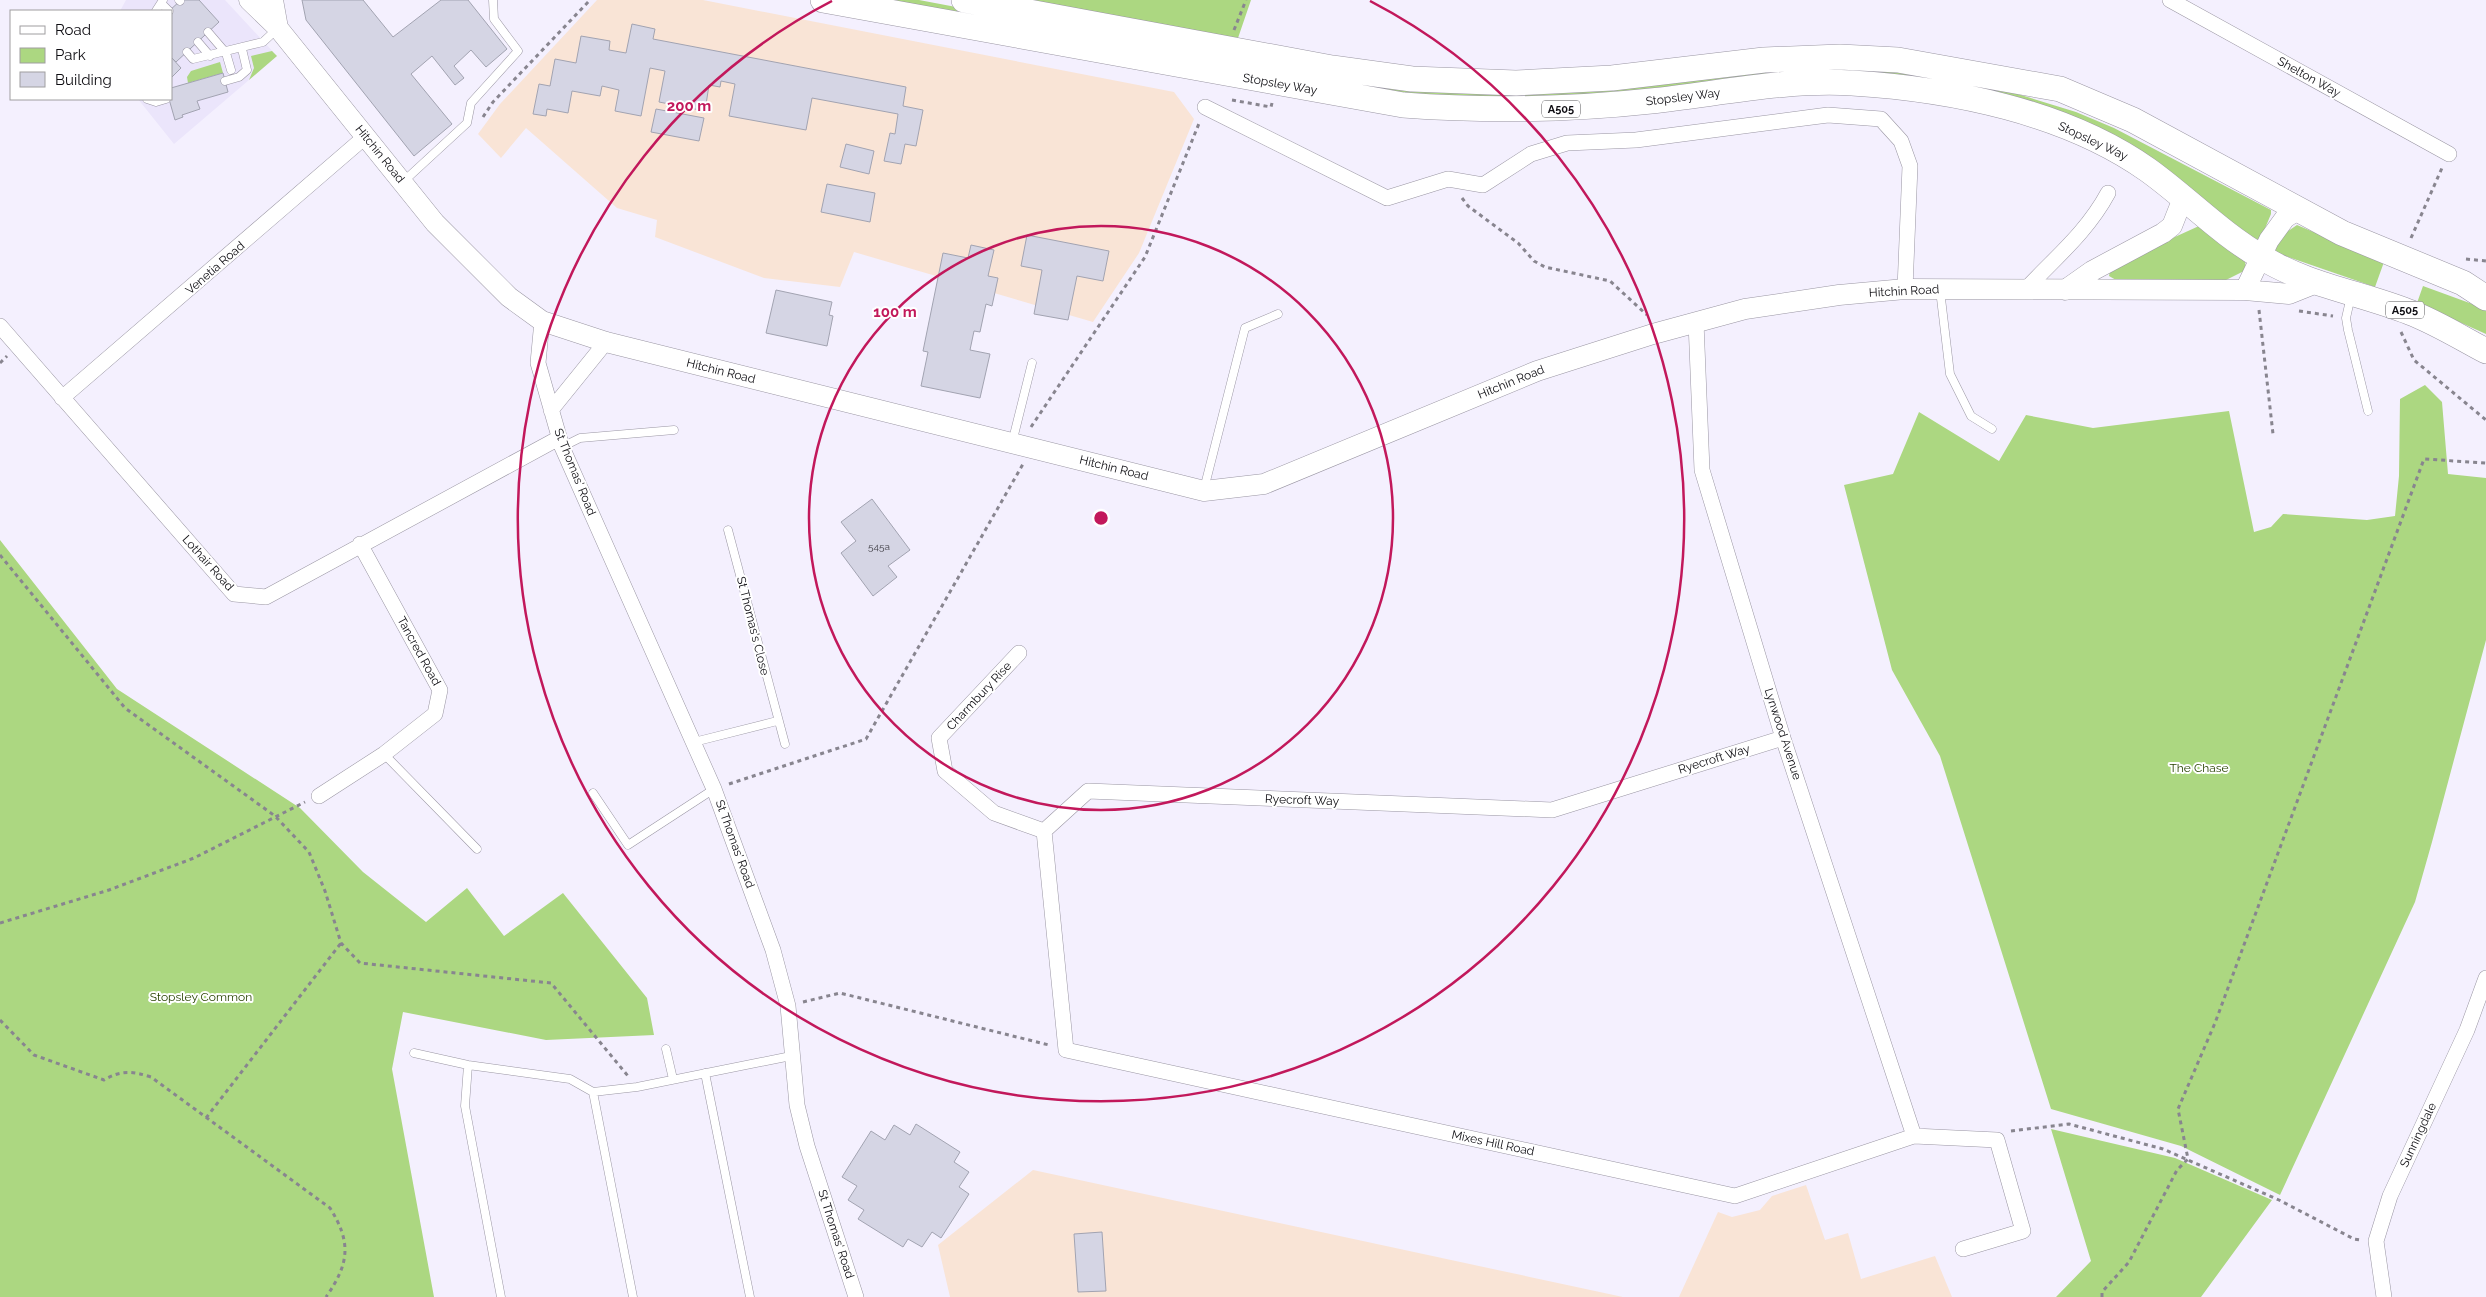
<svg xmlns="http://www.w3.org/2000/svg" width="2486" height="1297" viewBox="0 0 2486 1297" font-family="Raleway,sans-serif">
<rect width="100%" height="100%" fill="#f4f0fe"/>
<path fill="#ebe5fb" d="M 126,0 L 225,0 L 277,56 L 174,144 L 138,99 L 171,99 L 171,11 L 120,11 Z"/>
<path fill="#f9e4d6" d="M 597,0 L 703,0 L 1174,92 L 1194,119 L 1139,253 L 1093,322 L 854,252 L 840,287 L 764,278 L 655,237 L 657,220 L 617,208 L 526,128 L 501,158 L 478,134 L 500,104 Z
M 1033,1170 L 1623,1297 L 950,1297 L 938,1245 Z
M 1806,1185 L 1825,1240 L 1848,1233 L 1861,1279 L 1935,1256 L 1952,1297 L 1679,1297 L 1718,1212 L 1732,1217 L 1760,1210 L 1772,1196 Z"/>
<path fill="#acd781" d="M 882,0 L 919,0 L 1297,72 L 1748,72 L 1867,67 L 1995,87 L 2076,112 L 2114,128 L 2271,210 L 2271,214 L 2261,238 L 2256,240 L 2222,217 L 2168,172 L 1908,76 L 1609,96 L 1459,98 L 1371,89 Z
M 1014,0 L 1251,0 L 1238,38 Z
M 272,51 L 277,56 L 249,80 L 254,68 L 251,56 Z
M 220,62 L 223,73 L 188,83 L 187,77 L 191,71 Z
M 2297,225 L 2384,262 L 2375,287 L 2274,252 L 2281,236 Z
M 2199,226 L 2245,260 L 2246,270 L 2226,280 L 2116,280 L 2109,276 L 2110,271 L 2144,251 Z
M 2423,286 L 2486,309 L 2486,334 L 2417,303 Z
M 2425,385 L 2442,402 L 2448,474 L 2486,478 L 2486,640 L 2432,842 L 2415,902 L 2280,1195 L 2181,1146 L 2051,1109 L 1940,756 L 1892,670 L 1844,485 L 1893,474 L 1919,412 L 1999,461 L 2026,415 L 2093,428 L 2229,411 L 2254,532 L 2271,527 L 2283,514 L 2367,520 L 2395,516 L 2399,476 L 2400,399 Z
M 0,540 L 117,689 L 300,808 L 363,872 L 426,922 L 467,888 L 504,936 L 563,893 L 647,998 L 654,1035 L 546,1040 L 403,1012 L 392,1069 L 434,1297 L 0,1297 Z
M 2051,1129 L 2175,1158 L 2272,1200 L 2201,1297 L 2056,1297 L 2091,1261 Z"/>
<path fill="#d5d5e4" stroke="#a2a3b1" d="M 181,0 L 199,0 L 219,22 L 176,62 L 171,57 L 171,11 L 169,11 Z
M 302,0 L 363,0 L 393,37 L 441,0 L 468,0 L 507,49 L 486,67 L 471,50 L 454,66 L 464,78 L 455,85 L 432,56 L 411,74 L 452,124 L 414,156 L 306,20 Z
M 632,24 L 655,29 L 653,39 L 906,87 L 903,106 L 923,110 L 916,146 L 905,144 L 901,164 L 884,161 L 890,133 L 895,134 L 898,114 L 812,98 L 806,130 L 729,116 L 735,84 L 721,81 L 720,87 L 709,85 L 705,111 L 659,102 L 665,71 L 650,68 L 641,116 L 615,111 L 619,90 L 602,86 L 600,96 L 572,91 L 568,113 L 547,109 L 546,116 L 533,114 L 539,84 L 550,86 L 555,59 L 576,63 L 581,36 L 610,41 L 609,50 L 626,53 Z
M 171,57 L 181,68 L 171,78 Z
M 223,73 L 228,92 L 197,101 L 200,109 L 182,115 L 183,117 L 175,120 L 169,99 L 171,99 L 171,88 Z
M 656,109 L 704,118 L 699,141 L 651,132 Z
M 846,144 L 874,151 L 869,174 L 840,167 Z
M 827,184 L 875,193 L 870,222 L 821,212 Z
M 1027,235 L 1109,251 L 1103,281 L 1077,276 L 1068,320 L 1034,314 L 1042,270 L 1021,266 Z
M 971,245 L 994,250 L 988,276 L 998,278 L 992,306 L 986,304 L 980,332 L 974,331 L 970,350 L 990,354 L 980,398 L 921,386 L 928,352 L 923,351 L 943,253 L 968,258 Z
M 776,290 L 832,302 L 829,315 L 833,316 L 827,346 L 766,333 Z
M 872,499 L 910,550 L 888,566 L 897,577 L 873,596 L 841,553 L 856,541 L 841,522 Z
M 916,1124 L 960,1152 L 954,1162 L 969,1172 L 959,1187 L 969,1194 L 941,1238 L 932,1232 L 922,1247 L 908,1239 L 903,1247 L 858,1219 L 864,1210 L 848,1200 L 857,1186 L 842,1177 L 871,1131 L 885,1140 L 894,1125 L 910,1135 Z
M 1102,1232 L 1106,1291 L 1078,1292 L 1074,1234 Z"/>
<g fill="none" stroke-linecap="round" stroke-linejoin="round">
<defs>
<path id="service" d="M 179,0 L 180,1
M 161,3 L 169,11
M 156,11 L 163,0
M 208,32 L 226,53 L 231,70
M 198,42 L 210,56
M 187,52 L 193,59 L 263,42 L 277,29
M 225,81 L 239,77 L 247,70 L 242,49
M 147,99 L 156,102 L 166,99
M 404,181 L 467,123 L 471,103 L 518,51 L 494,19 L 493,0
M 1940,290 L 1950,374 L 1971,416 L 1992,429
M 2351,296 L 2346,318 L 2348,330 L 2368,411
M 1012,443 L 1032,363
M 562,447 L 580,438 L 674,430
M 1204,489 L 1245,328 L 1278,314
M 728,530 L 785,744
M 694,742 L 777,721
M 384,754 L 477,849
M 593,793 L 628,845 L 714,789
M 666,1049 L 673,1079
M 414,1053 L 468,1065 L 570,1079 L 593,1092 L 637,1087 L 791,1056
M 468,1065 L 465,1106 L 501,1297
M 705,1073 L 750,1297
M 593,1092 L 633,1297"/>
<path id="minor" d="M 2170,0 L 2449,154
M 1205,107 L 1387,198 L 1448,179 L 1483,185 L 1531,154 L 1567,143 L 1636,140 L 1828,115 L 1881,119 L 1901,141 L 1910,166 L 1905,289
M 2026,289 C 2055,258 2087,232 2108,193
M 542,321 L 538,363 L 562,447 L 714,789 L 773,950 L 788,1006 L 797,1105 L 807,1146 L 856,1297
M 1696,322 L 1702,470 L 1783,738 L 1914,1136
M 0,326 L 234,594 L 266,597 L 559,438
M 62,398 L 366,136
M 551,410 L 606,342
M 1019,653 L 939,738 L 945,771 L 994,813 L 1044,831
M 1783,738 L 1552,810 L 1088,791 L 1044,831 L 1066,1050 L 1735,1196 L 1914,1136 L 1997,1140 L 2023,1231 L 1963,1249
M 319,796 L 384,754 L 435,714 L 440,690 L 360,544
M 2384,1297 L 2376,1241 L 2390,1196 L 2467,1030 L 2486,978"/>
<path id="tertiary" d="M 249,0 L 278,28 L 435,223 L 509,297 L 542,321 L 606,342 L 1204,491 L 1264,484 L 1537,371 L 1653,334 L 1745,309 L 1839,295 L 1905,289 L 2245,290 L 2289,294 L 2319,282
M 273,0 L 278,28
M 2065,290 L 2092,271 L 2163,233 L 2172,226 L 2183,198
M 2245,290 L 2269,240 L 2285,218 L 2299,209"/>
<path id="primary" d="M 823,0 L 1403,105 C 1486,111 1568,110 1651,101 C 1717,94 1785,79 1852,83 C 1952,89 2066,112 2148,170 C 2187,198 2221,234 2263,258 C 2307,285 2361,293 2409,312 C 2436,322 2461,338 2486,351
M 964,0 L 1332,68 L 1412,79 L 1516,83 L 1612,78 L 1764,60 L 1840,57 L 1898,60 L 2060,89 L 2133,120 L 2342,233 L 2463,283 L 2486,298"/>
</defs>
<use href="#service" stroke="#9a96a3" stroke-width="9"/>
<use href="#minor" stroke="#9a96a3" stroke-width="16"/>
<use href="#tertiary" stroke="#9a96a3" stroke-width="21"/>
<use href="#primary" stroke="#9a96a3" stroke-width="26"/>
<path stroke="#88858f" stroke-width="3" stroke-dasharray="4 4" stroke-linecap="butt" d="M 1234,30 L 1246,0
M 1232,100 L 1271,107 L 1272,103
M 483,117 L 493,102 L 590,0
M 1462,198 L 1468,206 L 1518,243 L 1534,261 L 1545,267 L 1610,281 L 1647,315
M 2411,238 L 2442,168
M 2466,259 L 2486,261
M 2259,310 L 2273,434
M 2299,311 L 2333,316
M 2401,332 L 2414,360 L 2486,420
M 0,363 L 7,356
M 1031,427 L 1145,257 L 1200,121
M 0,555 L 125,708 L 275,816 L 309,852 L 325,891 L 341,943 L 360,963 L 551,983 L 628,1076
M 729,784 L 866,739 L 1023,464
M 0,923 L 109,890 L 194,858 L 305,802
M 803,1002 L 840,993 L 1049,1045
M 0,1020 L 34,1055 L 104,1080 C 121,1070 132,1071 151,1077 L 330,1208 C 352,1243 349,1264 326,1297
M 206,1118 L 341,943
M 2011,1131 L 2069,1124 L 2163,1149 L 2279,1200 L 2354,1239 L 2361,1240
M 2102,1297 L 2102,1292 L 2129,1262 L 2177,1170 L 2188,1159 L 2178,1109 L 2215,1023 L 2424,459 L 2486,463"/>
<use href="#service" stroke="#fff" stroke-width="8"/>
<use href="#minor" stroke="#fff" stroke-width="15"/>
<use href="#tertiary" stroke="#fff" stroke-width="20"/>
<use href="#primary" stroke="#fff" stroke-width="25"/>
</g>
<g fill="none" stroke="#c2185b" stroke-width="2.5">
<circle cx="1101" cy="518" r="292"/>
<path d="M1370 1A583 583 0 1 1 832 1"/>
</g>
<g text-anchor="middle" stroke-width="4" stroke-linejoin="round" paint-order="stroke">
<g font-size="10" fill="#403f46">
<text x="879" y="550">545a</text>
</g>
<g fill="#fff" stroke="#565659" stroke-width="1">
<rect x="1542" y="100.5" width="38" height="17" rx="4"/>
<rect x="2386" y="301.5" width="38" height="17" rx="4"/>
</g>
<g font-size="11" font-weight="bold" fill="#0e0d12">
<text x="1561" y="113">A505</text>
<text x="2405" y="314">A505</text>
</g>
<g font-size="12" fill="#0e0d12" stroke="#fff">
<text transform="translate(2309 77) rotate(29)" y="4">Shelton Way</text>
<text transform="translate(1280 84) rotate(10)" y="4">Stopsley Way</text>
<text transform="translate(1683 97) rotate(-7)" y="4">Stopsley Way</text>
<text transform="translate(2093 141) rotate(25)" y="4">Stopsley Way</text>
<text transform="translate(380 154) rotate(51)" y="4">Hitchin Road</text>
<text transform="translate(215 268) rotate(-41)" y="4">Venetia Road</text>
<text transform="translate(1904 291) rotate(-3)" y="4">Hitchin Road</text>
<text transform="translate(721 371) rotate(14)" y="4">Hitchin Road</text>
<text transform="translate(1511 382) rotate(-22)" y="4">Hitchin Road</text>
<text transform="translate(1114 468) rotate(14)" y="4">Hitchin Road</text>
<text transform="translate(575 472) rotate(68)" y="4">St Thomas' Road</text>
<text transform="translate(208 563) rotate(48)" y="4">Lothair Road</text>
<text transform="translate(753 626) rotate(76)" y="4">St Thomas's Close</text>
<text transform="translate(419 651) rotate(61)" y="4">Tancred Road</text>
<text transform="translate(979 696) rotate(-47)" y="4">Charmbury Rise</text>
<text transform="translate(1783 734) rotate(72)" y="4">Lynwood Avenue</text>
<text transform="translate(1714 759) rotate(-17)" y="4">Ryecroft Way</text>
<text transform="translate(1302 800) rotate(2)" y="4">Ryecroft Way</text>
<text transform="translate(735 844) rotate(70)" y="4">St Thomas' Road</text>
<text transform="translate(2418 1135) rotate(-65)" y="4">Sunningdale</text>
<text transform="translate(1493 1143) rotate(12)" y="4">Mixes Hill Road</text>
<text transform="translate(836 1234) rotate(72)" y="4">St Thomas' Road</text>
</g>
<g font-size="12" fill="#274100" stroke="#fff">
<text x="2199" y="772">The Chase</text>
<text x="201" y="1001">Stopsley Common</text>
</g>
</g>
<circle cx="1101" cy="518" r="8" fill="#c2185b" stroke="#fff" stroke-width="2.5"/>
<g font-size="15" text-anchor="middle" font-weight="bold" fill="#c2185b" stroke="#fff" stroke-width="4" stroke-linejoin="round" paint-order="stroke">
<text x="689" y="111">200 m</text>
<text x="895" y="317">100 m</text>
</g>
<rect x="10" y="10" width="162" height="90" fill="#ffffff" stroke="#9f9ea0"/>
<rect x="20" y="26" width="25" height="8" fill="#ffffff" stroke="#9f9ea0"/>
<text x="55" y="35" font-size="15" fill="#0e0d12">Road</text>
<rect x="20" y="48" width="25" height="15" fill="#acd781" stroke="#9f9ea0"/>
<text x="55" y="60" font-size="15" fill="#0e0d12">Park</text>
<rect x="20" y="72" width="25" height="15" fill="#d5d5e4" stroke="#9f9ea0"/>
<text x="55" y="85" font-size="15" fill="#0e0d12">Building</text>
</svg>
